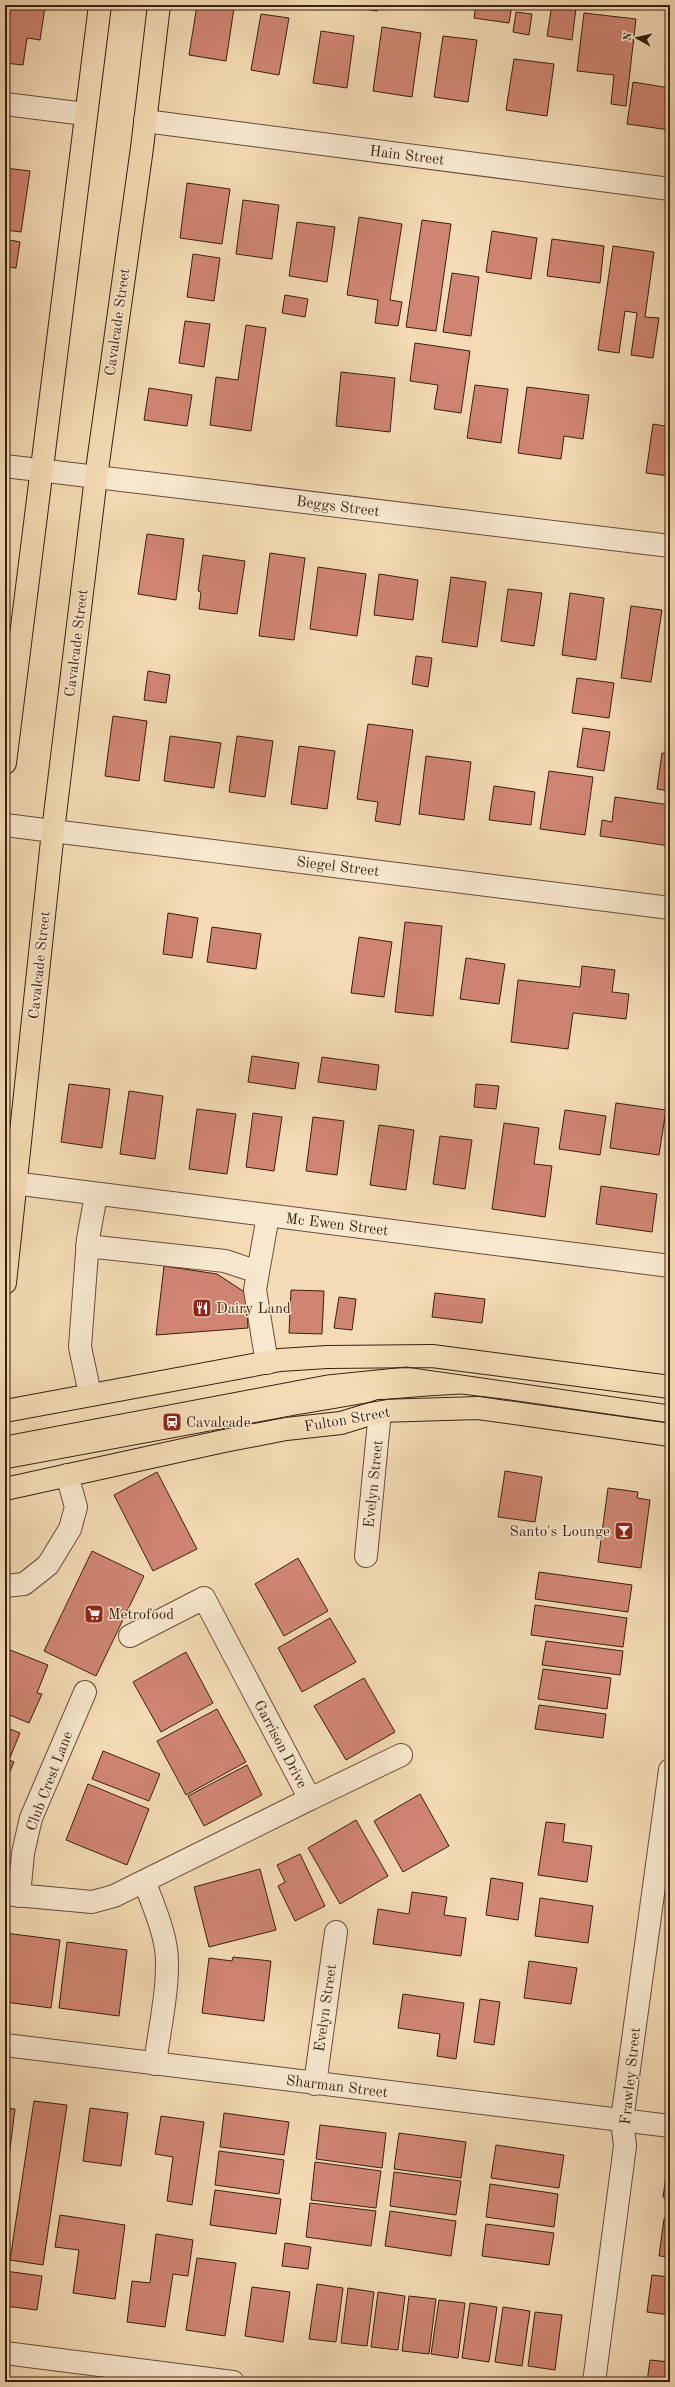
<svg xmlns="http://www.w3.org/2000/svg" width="675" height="2387" viewBox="0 0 675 2387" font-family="'Old Standard TT',serif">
<rect width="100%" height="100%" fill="#f4dbb5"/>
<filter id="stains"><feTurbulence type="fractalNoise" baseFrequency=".005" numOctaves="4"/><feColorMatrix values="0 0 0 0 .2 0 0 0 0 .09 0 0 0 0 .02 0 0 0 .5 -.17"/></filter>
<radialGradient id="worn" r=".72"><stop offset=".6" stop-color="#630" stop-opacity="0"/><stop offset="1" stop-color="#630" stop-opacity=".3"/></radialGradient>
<path fill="#d08573" stroke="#3a1f10" d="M 7,5 L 45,7 L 40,40 L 27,38 L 23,65 L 5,63 Z
M 197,5 L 234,8 L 226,61 L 189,55 Z
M 287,5 L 318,5 L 317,10 Z
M 358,5 L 378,5 L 377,11 L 357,8 Z
M 476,5 L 512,5 L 509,23 L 474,18 Z
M 552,5 L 576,8 L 572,40 L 547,36 Z
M 516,12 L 532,14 L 529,35 L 513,32 Z
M 584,13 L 636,19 L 626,106 L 611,104 L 614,75 L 577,71 Z
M 261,14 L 289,18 L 279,75 L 251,70 Z
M 382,27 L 421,33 L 412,97 L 373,91 Z
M 321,31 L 354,36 L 347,88 L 313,83 Z
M 443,36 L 477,40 L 468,102 L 434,97 Z
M 669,43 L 670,44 L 670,69 L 665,68 Z
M 514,59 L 554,64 L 547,116 L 506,110 Z
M 633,82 L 670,88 L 670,130 L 627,124 Z
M 5,168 L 30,171 L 21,232 L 5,230 Z
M 187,183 L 230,189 L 222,244 L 180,238 Z
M 243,200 L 279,205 L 272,259 L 236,254 Z
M 359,217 L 402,224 L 390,300 L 402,302 L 398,326 L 375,323 L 378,300 L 347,295 Z
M 422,220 L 451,224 L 436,331 L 406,327 Z
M 297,222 L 335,227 L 327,282 L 289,276 Z
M 492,231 L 537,238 L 531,279 L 486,272 Z
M 5,239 L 20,242 L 16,268 L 5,267 Z
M 552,239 L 604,246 L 600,283 L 547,276 Z
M 613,246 L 654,252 L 645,317 L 659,318 L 653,358 L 631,355 L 637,313 L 625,311 L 619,353 L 598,350 Z
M 193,254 L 220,258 L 214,301 L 187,297 Z
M 452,273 L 479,277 L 471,336 L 443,332 Z
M 670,280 L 670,314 L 665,313 Z
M 285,295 L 308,299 L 305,317 L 282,313 Z
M 185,321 L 210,324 L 204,367 L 179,363 Z
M 246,325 L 266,328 L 251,431 L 210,425 L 216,377 L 238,380 Z
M 415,343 L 470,351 L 461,413 L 434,409 L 438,385 L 410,381 Z
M 341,372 L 395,378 L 390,432 L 336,426 Z
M 475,385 L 508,389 L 501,443 L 467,438 Z
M 527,387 L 589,395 L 583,439 L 564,436 L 561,459 L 518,453 Z
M 149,388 L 192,395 L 187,426 L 144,420 Z
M 653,424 L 670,427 L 670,476 L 646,473 Z
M 147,534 L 184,539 L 176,600 L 138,594 Z
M 270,553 L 305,558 L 294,640 L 259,636 Z
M 203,555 L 245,561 L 237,614 L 199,609 L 201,592 L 198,591 Z
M 318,567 L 366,574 L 357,636 L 310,629 Z
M 379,574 L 418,580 L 413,620 L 374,615 Z
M 451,577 L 486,582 L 477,647 L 442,642 Z
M 508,589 L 542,593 L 534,646 L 501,641 Z
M 570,593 L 604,598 L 596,660 L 562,655 Z
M 631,606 L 662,610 L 651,682 L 621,678 Z
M 416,656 L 432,658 L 428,687 L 412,684 Z
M 148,671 L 170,675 L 166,703 L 144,700 Z
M 577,678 L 614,683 L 609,718 L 572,713 Z
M 113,716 L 147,721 L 139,781 L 105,776 Z
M 368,724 L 413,730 L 400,825 L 375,821 L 378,802 L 357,799 Z
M 583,728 L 610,732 L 604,771 L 577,767 Z
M 170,736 L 221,743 L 214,788 L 164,781 Z
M 237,736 L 273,741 L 265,797 L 229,792 Z
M 299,746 L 335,751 L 327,809 L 291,804 Z
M 662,753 L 670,754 L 670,791 L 657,789 Z
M 426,756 L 471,762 L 464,820 L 419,814 Z
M 549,771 L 593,777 L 585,835 L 540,829 Z
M 494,786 L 535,792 L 531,825 L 489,820 Z
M 615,797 L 670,805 L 670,846 L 600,836 L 602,820 L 612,822 Z
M 168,913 L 198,918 L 192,958 L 163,954 Z
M 405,922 L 442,926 L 433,1016 L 395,1012 Z
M 212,927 L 261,934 L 256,969 L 207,962 Z
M 359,937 L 392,942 L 384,997 L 351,993 Z
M 466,958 L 505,964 L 499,1004 L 460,999 Z
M 582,966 L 615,970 L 612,992 L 629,994 L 626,1019 L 573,1013 L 568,1049 L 511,1042 L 518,980 L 580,987 Z
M 252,1056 L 299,1063 L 295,1089 L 248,1082 Z
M 322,1057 L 379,1065 L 376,1090 L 318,1082 Z
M 69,1084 L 110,1089 L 102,1148 L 61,1142 Z
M 476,1084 L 499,1086 L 496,1109 L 474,1107 Z
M 129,1091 L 163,1096 L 155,1159 L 120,1154 Z
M 616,1103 L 666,1110 L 659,1155 L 610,1148 Z
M 197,1109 L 236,1114 L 227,1174 L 189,1169 Z
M 565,1110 L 606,1116 L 600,1155 L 559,1149 Z
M 253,1113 L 282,1117 L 274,1171 L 246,1167 Z
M 313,1117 L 344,1121 L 337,1175 L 306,1171 Z
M 504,1123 L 539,1128 L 534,1164 L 552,1166 L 545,1217 L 492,1209 Z
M 379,1125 L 414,1130 L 406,1190 L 370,1185 Z
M 440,1136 L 472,1140 L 465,1189 L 433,1184 Z
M 601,1186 L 657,1194 L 652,1232 L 596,1224 Z
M 164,1266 L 217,1274 L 246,1293 L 248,1328 L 156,1335 Z
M 291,1290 L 324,1291 L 322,1334 L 289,1333 Z
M 435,1293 L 485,1299 L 482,1323 L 432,1317 Z
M 339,1297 L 356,1299 L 352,1330 L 334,1328 Z
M 505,1471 L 542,1477 L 535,1522 L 498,1517 Z
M 157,1472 L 197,1549 L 153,1571 L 114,1495 Z
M 608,1488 L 638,1492 L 637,1498 L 650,1500 L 641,1568 L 598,1562 Z
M 92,1551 L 144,1576 L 96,1676 L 44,1651 Z
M 298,1558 L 328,1611 L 284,1636 L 255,1584 Z
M 539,1572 L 632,1585 L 628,1612 L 535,1599 Z
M 535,1605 L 627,1618 L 623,1647 L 531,1635 Z
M 330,1618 L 356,1662 L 302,1692 L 278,1648 Z
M 546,1641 L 623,1651 L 620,1675 L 542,1665 Z
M 5,1648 L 48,1665 L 37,1693 L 42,1694 L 29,1723 L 5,1713 Z
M 186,1652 L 213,1703 L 161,1732 L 133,1682 Z
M 543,1669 L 611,1678 L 607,1709 L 538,1699 Z
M 364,1678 L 395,1732 L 346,1760 L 314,1706 Z
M 539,1705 L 606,1714 L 603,1738 L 535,1729 Z
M 217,1709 L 246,1762 L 186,1795 L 157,1741 Z
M 5,1727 L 20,1733 L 9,1760 L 14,1762 L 5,1783 Z
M 103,1751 L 160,1774 L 149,1801 L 92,1779 Z
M 247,1765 L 262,1795 L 204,1826 L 188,1796 Z
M 88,1784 L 149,1809 L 127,1865 L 66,1840 Z
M 420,1794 L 449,1846 L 403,1872 L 374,1821 Z
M 356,1820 L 388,1876 L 340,1904 L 308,1848 Z
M 546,1822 L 565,1824 L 563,1842 L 592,1846 L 587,1882 L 538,1875 Z
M 300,1854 L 325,1906 L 295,1921 L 278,1886 L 285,1882 L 277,1865 Z
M 260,1869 L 276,1930 L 209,1947 L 194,1887 Z
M 491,1878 L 523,1883 L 518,1920 L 486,1915 Z
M 412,1892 L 447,1897 L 444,1915 L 466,1918 L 461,1956 L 373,1944 L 378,1909 L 409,1914 Z
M 540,1898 L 593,1906 L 588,1943 L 535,1936 Z
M 5,1933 L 60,1940 L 51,2008 L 5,2002 Z
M 67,1942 L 127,1950 L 119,2016 L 59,2008 Z
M 233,1957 L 271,1961 L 264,2021 L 202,2013 L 209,1958 L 232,1961 Z
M 529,1961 L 577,1968 L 571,2004 L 524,1998 Z
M 403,1994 L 464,2003 L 456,2059 L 437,2056 L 440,2034 L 398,2028 Z
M 480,1999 L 500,2002 L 494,2045 L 474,2042 Z
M 34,2101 L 67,2105 L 43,2265 L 10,2260 Z
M 5,2108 L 15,2109 L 8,2165 L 5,2165 Z
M 90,2108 L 128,2113 L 121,2166 L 83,2161 Z
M 224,2113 L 289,2122 L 284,2155 L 220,2147 Z
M 161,2116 L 204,2122 L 192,2205 L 167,2201 L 173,2157 L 155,2154 Z
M 320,2125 L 386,2133 L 382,2168 L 316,2159 Z
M 399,2133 L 466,2142 L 461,2178 L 394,2169 Z
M 496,2145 L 564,2155 L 559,2188 L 491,2178 Z
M 219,2151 L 284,2160 L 279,2194 L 215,2185 Z
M 315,2162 L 381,2171 L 376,2208 L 311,2200 Z
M 668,2163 L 670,2163 L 670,2198 L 663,2197 Z
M 394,2172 L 461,2181 L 456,2215 L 390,2206 Z
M 490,2184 L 558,2194 L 554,2227 L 486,2217 Z
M 215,2190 L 281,2199 L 276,2234 L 210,2225 Z
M 310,2203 L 376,2211 L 371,2246 L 306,2237 Z
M 390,2211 L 456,2221 L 451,2256 L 385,2246 Z
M 60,2215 L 125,2225 L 115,2299 L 73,2293 L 79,2250 L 55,2247 Z
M 664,2219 L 670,2220 L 670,2257 L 659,2256 Z
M 486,2224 L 554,2233 L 549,2265 L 482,2256 Z
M 156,2234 L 193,2240 L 188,2276 L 173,2274 L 165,2327 L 127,2322 L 132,2281 L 150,2283 Z
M 285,2243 L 311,2247 L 308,2269 L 282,2266 Z
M 197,2258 L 236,2263 L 225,2336 L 186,2330 Z
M 5,2271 L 42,2276 L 37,2310 L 5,2306 Z
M 652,2275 L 670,2277 L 670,2315 L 647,2312 Z
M 317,2284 L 343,2288 L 336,2342 L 309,2339 Z
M 252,2287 L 290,2292 L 283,2342 L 245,2336 Z
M 348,2288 L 374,2292 L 367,2346 L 341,2343 Z
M 378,2292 L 405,2296 L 398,2350 L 371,2347 Z
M 409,2296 L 436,2299 L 429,2354 L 402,2351 Z
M 439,2300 L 465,2303 L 458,2358 L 431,2354 Z
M 470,2303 L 497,2307 L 489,2362 L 462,2358 Z
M 503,2307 L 530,2311 L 522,2366 L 495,2362 Z
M 535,2312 L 562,2315 L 555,2370 L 528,2366 Z
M 650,2360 L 670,2362 L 670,2382 L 647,2382 Z"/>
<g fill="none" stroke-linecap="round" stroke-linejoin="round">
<defs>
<path id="minor" d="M 5,104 L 85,114
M 145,121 L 670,189
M 5,466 L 670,546
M 5,825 L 670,908
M 5,1182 L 670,1266
M 87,1246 L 225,1261 L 258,1272 L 255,1290 L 267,1363
M 258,1272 L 268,1216
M 90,1394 L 80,1347 L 88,1239 L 96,1195
M 366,1556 L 380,1411
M 5,1586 L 24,1584 L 48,1565 L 70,1529 L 76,1507 L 67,1475
M 310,1799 L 401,1755
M 145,1883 C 152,1902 161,1922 165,1943 C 172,1975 159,2030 155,2064
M 5,1894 L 92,1902 L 114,1896 L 310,1799 L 204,1598 L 130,1636
M 19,1896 L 23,1853 L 31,1818 L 85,1692
M 5,2045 L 670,2126
M 315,2084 L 336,1932
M 5,2353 L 233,2382
M 594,2382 L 625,2146 L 622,2120 L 670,1770"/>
<path id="major" d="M 5,763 L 100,5
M 5,1283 L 53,831 L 96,477 L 142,148 L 159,5
M 5,1411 L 280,1360 L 327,1357 L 432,1356 L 670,1387
M 5,1489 L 224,1441 L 286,1429 L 341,1423 L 380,1411 L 478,1408 L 670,1435"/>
</defs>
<use href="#minor" stroke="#684e39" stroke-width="24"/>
<use href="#major" stroke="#3a1f10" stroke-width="24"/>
<use href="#minor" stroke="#f8e8cf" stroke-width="22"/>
<use href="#major" stroke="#f4dbb5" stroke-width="22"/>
<path stroke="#3a1f10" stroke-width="1" d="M 5,1436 L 327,1375 L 406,1367 L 670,1405
M 5,1469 L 296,1415 L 390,1399 L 427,1396 L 461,1394 L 503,1399 L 670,1423"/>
</g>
<defs>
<symbol id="restaurant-square" viewBox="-11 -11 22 22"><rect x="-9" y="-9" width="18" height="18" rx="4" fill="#8f2418" stroke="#f8e8cf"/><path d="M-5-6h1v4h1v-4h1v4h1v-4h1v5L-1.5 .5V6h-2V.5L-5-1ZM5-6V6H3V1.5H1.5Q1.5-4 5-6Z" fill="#fff"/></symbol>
<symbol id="station-square" viewBox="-11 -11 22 22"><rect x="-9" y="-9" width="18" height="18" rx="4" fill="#8f2418" stroke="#f8e8cf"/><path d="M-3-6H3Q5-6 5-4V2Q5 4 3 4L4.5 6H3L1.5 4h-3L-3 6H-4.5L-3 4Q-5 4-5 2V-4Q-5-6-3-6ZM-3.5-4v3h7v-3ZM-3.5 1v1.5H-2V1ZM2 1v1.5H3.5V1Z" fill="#fff"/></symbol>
<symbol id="bar-square" viewBox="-11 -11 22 22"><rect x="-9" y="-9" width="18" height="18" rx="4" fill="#8f2418" stroke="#f8e8cf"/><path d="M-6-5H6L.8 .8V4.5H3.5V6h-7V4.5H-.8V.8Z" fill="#fff"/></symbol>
<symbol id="supermarket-square" viewBox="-11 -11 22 22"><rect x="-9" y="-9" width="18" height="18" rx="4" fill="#8f2418" stroke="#f8e8cf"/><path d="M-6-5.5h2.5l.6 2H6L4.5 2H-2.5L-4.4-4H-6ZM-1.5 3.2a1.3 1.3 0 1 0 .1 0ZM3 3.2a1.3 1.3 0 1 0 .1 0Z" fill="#fff"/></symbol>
</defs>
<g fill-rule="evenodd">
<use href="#restaurant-square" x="191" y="1297" width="22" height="22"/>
<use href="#station-square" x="161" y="1411" width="22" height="22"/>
<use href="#bar-square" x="613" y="1520" width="22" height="22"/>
<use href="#supermarket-square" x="83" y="1603" width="22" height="22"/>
</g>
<g text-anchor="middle" stroke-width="3" stroke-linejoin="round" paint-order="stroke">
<g font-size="15" fill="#3a1f10" stroke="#f8e8cf">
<text transform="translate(407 155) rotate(7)" y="5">Hain Street</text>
<text transform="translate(117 322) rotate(-82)" y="5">Cavalcade Street</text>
<text transform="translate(338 506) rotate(7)" y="5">Beggs Street</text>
<text transform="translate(76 643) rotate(-83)" y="5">Cavalcade Street</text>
<text transform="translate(338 866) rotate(7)" y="5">Siegel Street</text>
<text transform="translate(39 965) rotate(-84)" y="5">Cavalcade Street</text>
<text transform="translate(337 1224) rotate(7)" y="5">Mc Ewen Street</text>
<text transform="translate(347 1419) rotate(-10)" y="5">Fulton Street</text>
<text transform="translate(373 1484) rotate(-84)" y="5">Evelyn Street</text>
<text transform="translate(281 1744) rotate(62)" y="5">Garrison Drive</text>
<text transform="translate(49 1781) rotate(-69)" y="5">Club Crest Lane</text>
<text transform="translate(325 2008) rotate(-82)" y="5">Evelyn Street</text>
<text transform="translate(630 2076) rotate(-84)" y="5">Frawley Street</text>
<text transform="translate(337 2086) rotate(7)" y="5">Sharman Street</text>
</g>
<g font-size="15" fill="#3a1f10" stroke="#f8e8cf" text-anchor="start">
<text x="216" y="1313">Dairy Land</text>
<text x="186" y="1427">Cavalcade</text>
<text x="610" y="1536" text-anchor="end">Santo's Lounge</text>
<text x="108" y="1619">Metrofood</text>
</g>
</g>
<rect width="675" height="2387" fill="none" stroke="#f4dbb5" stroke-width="20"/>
<rect x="6" y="6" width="663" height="2375" fill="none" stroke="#3a1f10" stroke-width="2"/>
<rect x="10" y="10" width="655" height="2367" fill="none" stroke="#3a1f10"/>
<g transform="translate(637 38) rotate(278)" stroke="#f8e8cf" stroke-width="3" paint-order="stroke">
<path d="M0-3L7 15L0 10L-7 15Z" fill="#3a1f10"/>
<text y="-6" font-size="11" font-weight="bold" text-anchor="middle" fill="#3a1f10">N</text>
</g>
<rect width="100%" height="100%" filter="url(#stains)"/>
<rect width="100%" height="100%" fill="url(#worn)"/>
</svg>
